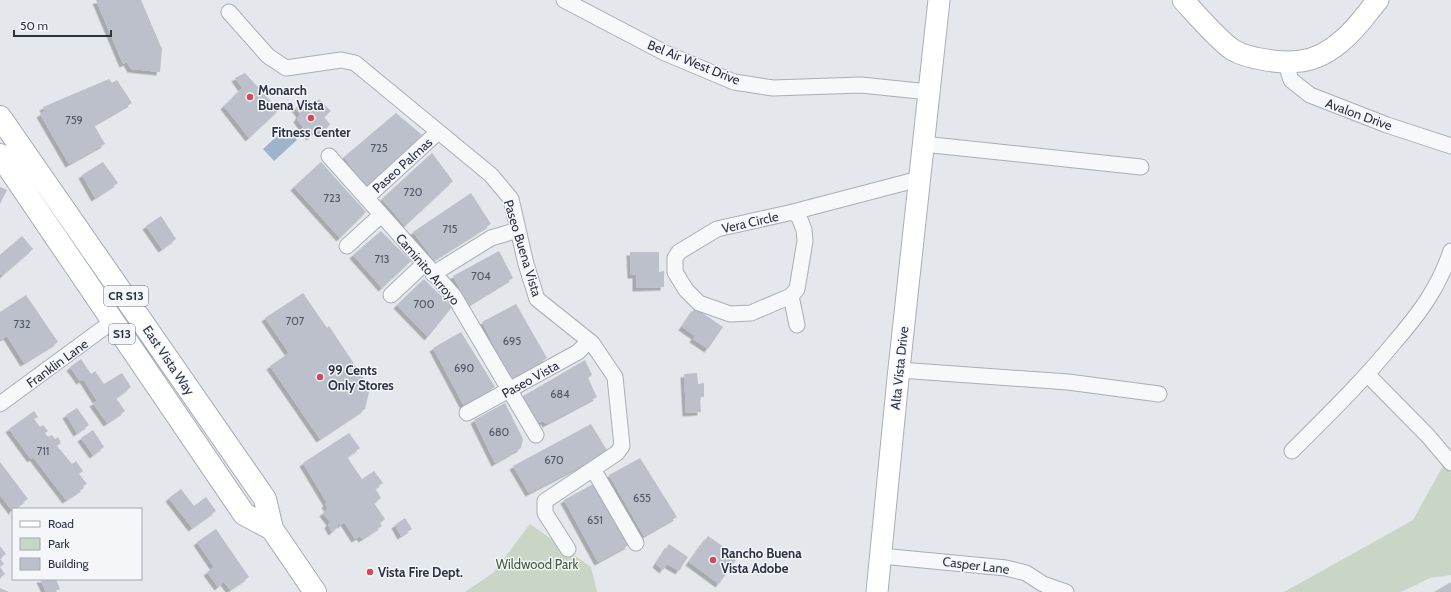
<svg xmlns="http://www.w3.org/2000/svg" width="1451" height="592" viewBox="0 0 1451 592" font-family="Cabin,sans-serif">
<defs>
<filter id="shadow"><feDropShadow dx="-3.5" dy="3.5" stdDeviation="0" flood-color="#0004"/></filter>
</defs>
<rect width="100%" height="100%" fill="#e4e7ec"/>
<path fill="#c9d6c5" d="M 1444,464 L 1451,473 L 1451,575 L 1430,578 L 1401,592 L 1284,592 L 1413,520 Z
M 530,524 L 591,567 L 597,592 L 465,592 L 493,573 Z"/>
<path fill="#9fb4cc" d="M 286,128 L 297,140 L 274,161 L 263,149 Z"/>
<path fill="#bbc0ca" filter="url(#shadow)" d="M 96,0 L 141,0 L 162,49 L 160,72 L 131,69 L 127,62 L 123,64 Z
M 245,73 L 279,110 L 249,138 L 224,106 L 242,88 L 235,78 Z
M 109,79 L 112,83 L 117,80 L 132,103 L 94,125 L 105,144 L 69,164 L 40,114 L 45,111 L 43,107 Z
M 307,99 L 313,104 L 319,99 L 331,111 L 324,117 L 330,124 L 322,135 L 317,130 L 310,137 L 297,119 L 300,114 L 295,108 Z
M 396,113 L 422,135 L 366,187 L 344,157 Z
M 432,153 L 453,181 L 405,226 L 382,199 Z
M 103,162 L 118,183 L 95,198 L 82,175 Z
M 321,162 L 366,212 L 340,238 L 294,187 Z
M 0,187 L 7,190 L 0,204 Z
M 471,193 L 491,224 L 434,260 L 413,232 Z
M 161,216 L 176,239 L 162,249 L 146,226 Z
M 381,231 L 411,261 L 382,288 L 353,255 Z
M 22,236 L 33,249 L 2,276 L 0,274 L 0,255 Z
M 499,251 L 513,278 L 469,305 L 453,276 Z
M 630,252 L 659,252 L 659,272 L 664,271 L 664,287 L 636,288 L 636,275 L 631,275 Z
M 424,279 L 452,307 L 428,337 L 397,305 Z
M 303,293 L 327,328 L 329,326 L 370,388 L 365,409 L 320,439 L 270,366 L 289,353 L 265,318 Z
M 26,295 L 58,342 L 24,363 L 7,336 L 0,340 L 0,312 Z
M 516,304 L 547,358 L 512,381 L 482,322 Z
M 695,308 L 723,327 L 708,349 L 693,339 L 695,336 L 682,327 Z
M 461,332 L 495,387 L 464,406 L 433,348 Z
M 81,359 L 91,374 L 95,371 L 104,384 L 122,373 L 131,387 L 116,398 L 125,411 L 107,423 L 93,403 L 97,401 L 83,379 L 80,381 L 70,367 Z
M 585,360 L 592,375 L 588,378 L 597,397 L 546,424 L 544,421 L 537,423 L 525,406 L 527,403 L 523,396 Z
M 697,373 L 698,384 L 704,383 L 704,397 L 700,397 L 701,412 L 686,413 L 684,374 Z
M 505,403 L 523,439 L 521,448 L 495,463 L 474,420 Z
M 77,408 L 89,425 L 77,433 L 66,415 Z
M 34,411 L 38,417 L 34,419 L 40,427 L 43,425 L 48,431 L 45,433 L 48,437 L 52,435 L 55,439 L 58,437 L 61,443 L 57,446 L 72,464 L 76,461 L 83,471 L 79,474 L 87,484 L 83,486 L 84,488 L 66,500 L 33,457 L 31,459 L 9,429 Z
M 591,424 L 608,452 L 529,493 L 513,466 Z
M 93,430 L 104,447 L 93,455 L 81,438 Z
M 349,433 L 360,448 L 347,457 L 362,479 L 374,471 L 383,483 L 375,488 L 381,498 L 374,503 L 385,519 L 380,523 L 382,526 L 362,539 L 360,536 L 355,539 L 344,522 L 341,525 L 338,523 L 338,527 L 332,532 L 328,525 L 330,522 L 323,513 L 328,509 L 325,504 L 327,503 L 303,463 Z
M 640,458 L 677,517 L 644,536 L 609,475 Z
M 0,462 L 28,499 L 13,509 L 13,512 L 0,495 Z
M 593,484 L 629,545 L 598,562 L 564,500 Z
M 181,489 L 194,506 L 206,497 L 216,511 L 192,528 L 169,498 Z
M 405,518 L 412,529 L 401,536 L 395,525 Z
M 216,529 L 249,577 L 230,590 L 224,582 L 218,587 L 207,572 L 214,567 L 197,542 Z
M 708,536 L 738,557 L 719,584 L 689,562 Z
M 669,544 L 688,557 L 679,571 L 667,564 L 663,570 L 656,564 Z
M 0,546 L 6,554 L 0,558 Z
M 0,559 L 4,564 L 0,567 L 5,574 L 0,578 Z
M 40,579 L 56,579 L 60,589 L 53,592 L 46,592 Z
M 1451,582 L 1451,592 L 1434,592 Z
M 0,588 L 9,592 L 0,592 Z"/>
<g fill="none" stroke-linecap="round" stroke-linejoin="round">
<defs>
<path id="street" d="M 564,0 L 665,53 L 734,82 L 773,88 L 861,85 L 929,92
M 229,12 L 268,56 L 286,68 L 341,60 L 355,63 L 491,175 L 511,199 L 526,264 L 537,299 L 592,343 L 615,377 L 622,446 L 617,453 L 545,501 L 545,513 L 568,549
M 1285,61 L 1291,80 L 1310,95 L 1387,125 L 1451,146
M 923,144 L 1141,167
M 329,156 L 454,296 L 536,435
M 366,198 L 438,132
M 793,212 L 799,217 L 804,230 L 805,241 L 797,289 L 791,296 L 751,313 L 730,314 L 699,303 L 686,290 L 675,272 L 675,258 L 679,252 L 717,229 L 793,212 L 919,179
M 347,246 L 381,215
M 433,274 L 491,238 L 518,230
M 391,295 L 424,264
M 791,296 L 797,325
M 899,370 L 1068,382 L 1159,394
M 1367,374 L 1428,436 L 1451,463
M 0,404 L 113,321
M 467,413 L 578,352 L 589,341
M 1292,451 C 1327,416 1362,382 1393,344 C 1419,314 1438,289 1451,251
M 593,469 L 636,543
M 881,556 L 1006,568 L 1026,573 L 1043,584 L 1066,592"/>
<path id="secondary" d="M 1183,0 C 1196,14 1218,40 1233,50 C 1248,59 1284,64 1301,61 C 1317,59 1333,49 1344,39 C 1357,28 1367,13 1378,0
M 877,592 L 898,378 L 939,0"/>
<path id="primary" d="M 0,117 L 265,499 L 272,529 L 315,592
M 0,155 L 244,514 L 272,529"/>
</defs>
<use href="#street" stroke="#a9aeb7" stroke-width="17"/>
<use href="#secondary" stroke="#a9aeb7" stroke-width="23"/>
<use href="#primary" stroke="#a3abb8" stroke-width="24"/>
<use href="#street" stroke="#f7f8fa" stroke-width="15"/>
<use href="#secondary" stroke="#fff" stroke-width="21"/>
<use href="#primary" stroke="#fff" stroke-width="22"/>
</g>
<g fill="#d1495b" stroke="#f4f6f9" stroke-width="1.5">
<circle cx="250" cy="97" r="4"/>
<circle cx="311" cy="118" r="4"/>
<circle cx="320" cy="377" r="4"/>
<circle cx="713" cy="560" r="4"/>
<circle cx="370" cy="572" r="4"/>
</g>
<g text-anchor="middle" stroke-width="3" stroke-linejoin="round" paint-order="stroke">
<g font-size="11" fill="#4f5766">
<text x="74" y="124">759</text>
<text x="379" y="152">725</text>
<text x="413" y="196">720</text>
<text x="332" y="202">723</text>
<text x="450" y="233">715</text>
<text x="382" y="263">713</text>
<text x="481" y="280">704</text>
<text x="424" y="308">700</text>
<text x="295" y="325">707</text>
<text x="22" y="328">732</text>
<text x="512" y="345">695</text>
<text x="464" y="372">690</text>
<text x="560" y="398">684</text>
<text x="499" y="436">680</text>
<text x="43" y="455">711</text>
<text x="554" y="464">670</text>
<text x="642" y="502">655</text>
<text x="595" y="524">651</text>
</g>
<g fill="#f4f6f9" stroke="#676e7b" stroke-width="1">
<rect x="104" y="286" width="44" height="20" rx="3"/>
<rect x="109" y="324" width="26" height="20" rx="3"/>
</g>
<g font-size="12" font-weight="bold" fill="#2b3445">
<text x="126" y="300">CR S13</text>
<text x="122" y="338">S13</text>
</g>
<g font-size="13" fill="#2b3445" stroke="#f4f6f9">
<text transform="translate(694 62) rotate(22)" y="5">Bel Air West Drive</text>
<text transform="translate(1359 114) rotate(20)" y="5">Avalon Drive</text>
<text transform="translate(402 165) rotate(-42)" y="5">Paseo Palmas</text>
<text transform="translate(750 222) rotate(-13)" y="5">Vera Circle</text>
<text transform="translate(523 248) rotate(73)" y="5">Paseo Buena Vista</text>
<text transform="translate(428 269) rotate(49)" y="5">Caminito Arroyo</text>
<text transform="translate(169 360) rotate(56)" y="5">East Vista Way</text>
<text transform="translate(57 363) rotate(-36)" y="5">Franklin Lane</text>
<text transform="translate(899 368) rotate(-84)" y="5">Alta Vista Drive</text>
<text transform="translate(530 379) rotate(-29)" y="5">Paseo Vista</text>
<text transform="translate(976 565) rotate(7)" y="5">Casper Lane</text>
</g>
<g font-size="13" font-weight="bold" fill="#2b3445" stroke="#f4f6f9" text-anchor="start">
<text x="258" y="95">Monarch<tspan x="258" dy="15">Buena Vista</tspan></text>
<text x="311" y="137" text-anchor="middle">Fitness Center</text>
<text x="328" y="375">99 Cents<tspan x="328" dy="15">Only Stores</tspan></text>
<text x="721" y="558">Rancho Buena<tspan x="721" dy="15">Vista Adobe</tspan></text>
<text x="378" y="577">Vista Fire Dept.</text>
</g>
<g font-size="13" fill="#3f6138" stroke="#f4f6f9">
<text x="537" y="569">Wildwood Park</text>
</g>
</g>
<rect x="12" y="508" width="130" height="72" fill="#f4f6f9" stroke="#a4a8b1"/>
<rect x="20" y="521" width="20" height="6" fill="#ffffff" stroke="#a4a8b1"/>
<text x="48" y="528" font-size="12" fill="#2b3445">Road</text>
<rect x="20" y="538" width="20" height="12" fill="#c9d6c5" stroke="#a4a8b1"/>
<text x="48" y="548" font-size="12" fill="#2b3445">Park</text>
<rect x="20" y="558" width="20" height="12" fill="#bbc0ca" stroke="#a4a8b1"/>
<text x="48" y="568" font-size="12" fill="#2b3445">Building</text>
<path d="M14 30v6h97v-6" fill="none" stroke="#2b3445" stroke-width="2"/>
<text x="20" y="30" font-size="12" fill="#2b3445" stroke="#f4f6f9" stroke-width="3" paint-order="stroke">50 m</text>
</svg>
